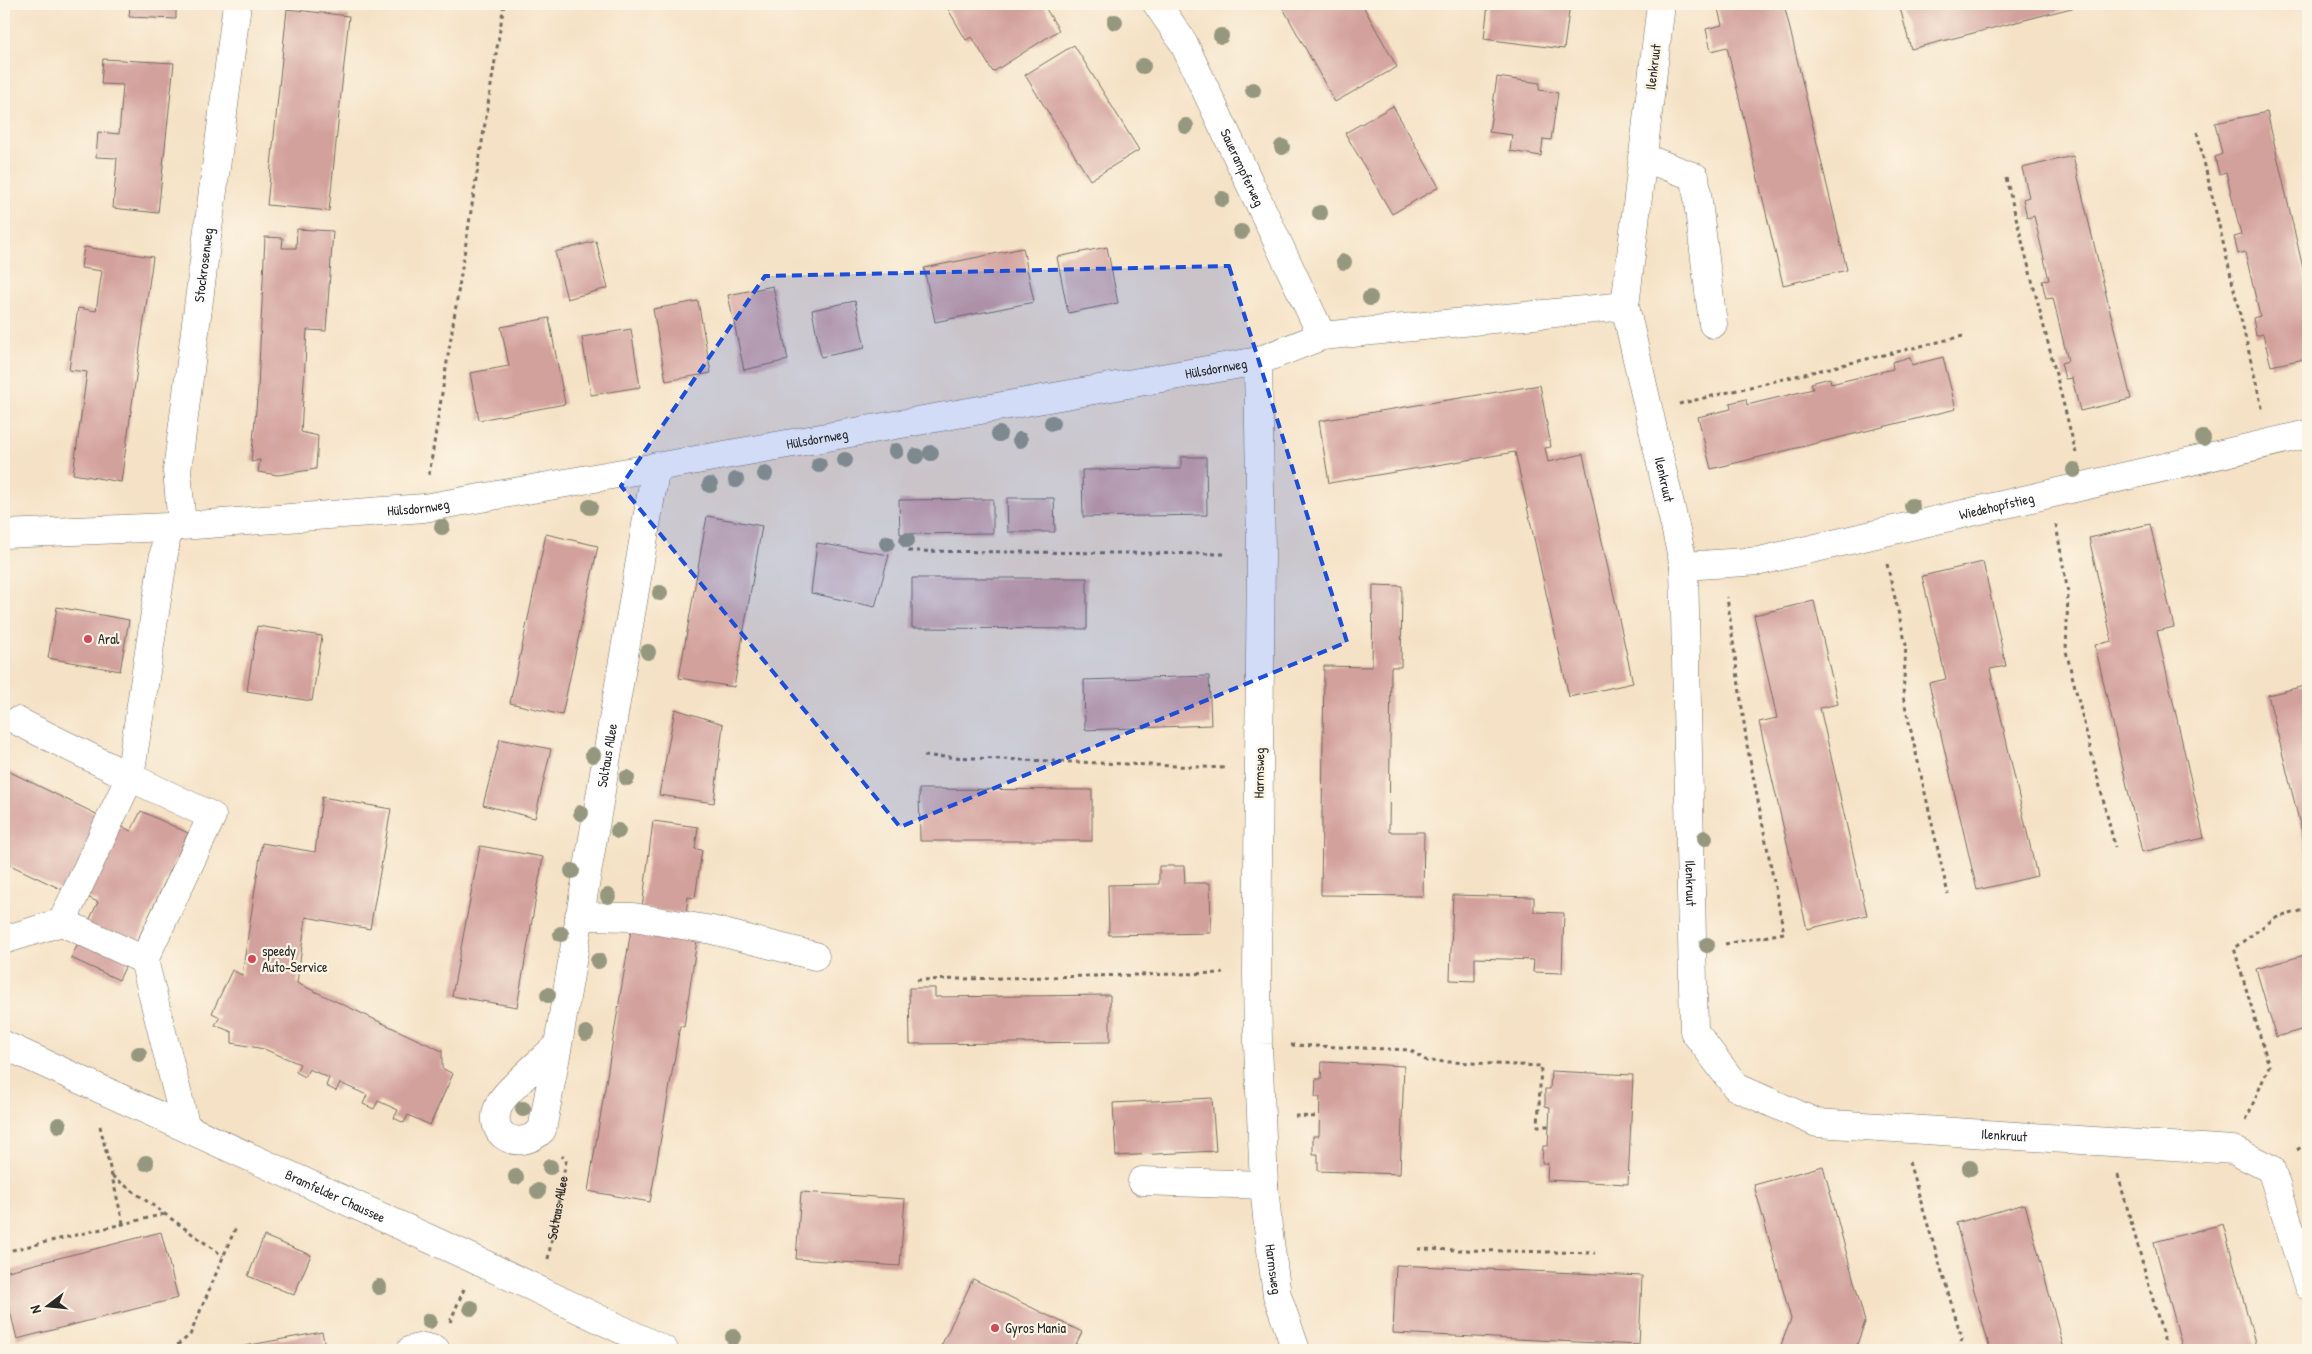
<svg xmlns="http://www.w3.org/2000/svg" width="2312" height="1354" viewBox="0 0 2312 1354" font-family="'Patrick Hand',sans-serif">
<rect width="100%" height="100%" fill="#fcf5e5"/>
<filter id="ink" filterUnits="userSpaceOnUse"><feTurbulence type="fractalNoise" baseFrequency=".02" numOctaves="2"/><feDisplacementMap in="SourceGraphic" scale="10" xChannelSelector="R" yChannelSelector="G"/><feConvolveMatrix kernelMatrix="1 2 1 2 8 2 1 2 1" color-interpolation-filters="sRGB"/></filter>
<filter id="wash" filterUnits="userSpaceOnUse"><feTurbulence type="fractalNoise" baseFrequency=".0096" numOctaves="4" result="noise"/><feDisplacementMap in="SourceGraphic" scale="20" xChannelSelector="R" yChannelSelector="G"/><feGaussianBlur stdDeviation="1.12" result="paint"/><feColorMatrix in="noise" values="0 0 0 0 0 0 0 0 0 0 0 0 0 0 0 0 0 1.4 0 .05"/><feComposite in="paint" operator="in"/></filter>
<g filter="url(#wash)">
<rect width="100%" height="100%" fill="#f5e2c6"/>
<g id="blocks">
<path fill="#d3a19c" d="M 130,4 L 176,4 L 176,19 L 129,17 Z
M 945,4 L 1043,4 L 1059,30 L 993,72 L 972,37 L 966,40 Z
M 1291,4 L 1362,4 L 1397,67 L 1335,102 L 1283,8 Z
M 1488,4 L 1570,4 L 1564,49 L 1484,39 Z
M 1739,4 L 1784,4 L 1847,270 L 1783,285 L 1727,47 L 1711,51 L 1706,29 L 1722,25 L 1718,9 Z
M 1899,4 L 2087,4 L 1911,49 Z
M 287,9 L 349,16 L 329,211 L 267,205 Z
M 1074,45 L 1139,150 L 1090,180 L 1025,75 Z
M 103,59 L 174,63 L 158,213 L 113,208 L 117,158 L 96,157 L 98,132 L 119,134 L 123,85 L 101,84 Z
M 1497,77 L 1540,83 L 1539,90 L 1558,93 L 1551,140 L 1543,139 L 1541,156 L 1510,151 L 1512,135 L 1489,132 Z
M 1393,106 L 1439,187 L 1392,214 L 1345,133 Z
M 2267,112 L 2308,290 L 2308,358 L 2271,366 L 2263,334 L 2256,336 L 2253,318 L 2260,316 L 2245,252 L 2238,254 L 2234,237 L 2241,235 L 2226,172 L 2219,174 L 2215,157 L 2222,154 L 2215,123 Z
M 2073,156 L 2131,399 L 2080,411 L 2072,378 L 2065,379 L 2061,363 L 2068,361 L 2053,298 L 2046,299 L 2042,281 L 2049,280 L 2034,216 L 2027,218 L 2023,199 L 2029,197 L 2022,168 Z
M 297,229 L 333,231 L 326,331 L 307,330 L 301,432 L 318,436 L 316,469 L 278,475 L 258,472 L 260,460 L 251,462 L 258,388 L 265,237 L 283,238 L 282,248 L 296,248 Z
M 596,241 L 608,288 L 567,299 L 555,252 Z
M 84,247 L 153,257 L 121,482 L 73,474 L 87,372 L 69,370 L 75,328 L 78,308 L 96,311 L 102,271 L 81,268 Z
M 1107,247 L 1118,303 L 1068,313 L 1057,257 Z
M 1023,248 L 1034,302 L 935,322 L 924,268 Z
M 773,286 L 788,360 L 744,370 L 728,295 Z
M 698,301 L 711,373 L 666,381 L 653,309 Z
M 855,301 L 865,348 L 821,357 L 812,310 Z
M 549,318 L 565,404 L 479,420 L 470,373 L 509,366 L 501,327 Z
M 631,329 L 640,387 L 591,395 L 582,337 Z
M 1910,357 L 1912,365 L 1943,357 L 1956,409 L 1711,469 L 1698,417 L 1731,409 L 1730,403 L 1746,399 L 1747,405 L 1813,389 L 1811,383 L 1830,378 L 1831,384 L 1893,369 L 1892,362 Z
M 1540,385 L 1551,447 L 1545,448 L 1548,462 L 1583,454 L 1633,683 L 1569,697 L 1515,452 L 1329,483 L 1319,421 Z
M 1181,457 L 1206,457 L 1207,515 L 1083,517 L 1082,470 L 1181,469 Z
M 1007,498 L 1054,498 L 1055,532 L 1008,532 Z
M 993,499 L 993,533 L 900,534 L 899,500 Z
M 707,516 L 762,526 L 734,687 L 679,678 Z
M 2150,524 L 2174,627 L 2157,631 L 2204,838 L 2142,852 L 2095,645 L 2112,641 L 2089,538 Z
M 546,534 L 598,546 L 562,715 L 510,703 Z
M 817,543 L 889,555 L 875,607 L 811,593 Z
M 1983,562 L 2006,666 L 1990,669 L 2037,876 L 1977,890 L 1929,683 L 1946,679 L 1922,576 Z
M 912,578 L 1087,578 L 1087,629 L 912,628 Z
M 1373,585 L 1402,586 L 1401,667 L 1391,667 L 1389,832 L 1424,832 L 1423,896 L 1321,895 L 1324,666 L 1372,667 Z
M 1814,601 L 1838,704 L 1820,708 L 1867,915 L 1807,929 L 1759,722 L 1777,718 L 1754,615 Z
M 57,607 L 129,620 L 120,671 L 48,658 Z
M 257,626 L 322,636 L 312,701 L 247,691 Z
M 1209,676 L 1211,725 L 1085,730 L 1084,680 Z
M 2308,685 L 2308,857 L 2268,695 Z
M 675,709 L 723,724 L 714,803 L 659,795 Z
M 500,739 L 551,749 L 535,818 L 483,805 Z
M 4,769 L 131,831 L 141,811 L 188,833 L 119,980 L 71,958 L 98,902 L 70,889 L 69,893 L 4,862 Z
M 919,789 L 1092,790 L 1092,841 L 920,841 Z
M 322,797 L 391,809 L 370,929 L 306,917 L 297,983 L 442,1051 L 442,1068 L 453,1074 L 430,1125 L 408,1115 L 404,1123 L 394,1118 L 398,1110 L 378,1101 L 374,1109 L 363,1104 L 367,1095 L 340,1083 L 336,1091 L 326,1086 L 329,1078 L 309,1069 L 305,1077 L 296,1072 L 300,1064 L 264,1049 L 232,1043 L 232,1032 L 215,1025 L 220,1017 L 212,1013 L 232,970 L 242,975 L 262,843 L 315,852 Z
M 653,821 L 698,827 L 695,849 L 702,850 L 695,898 L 688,897 L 686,914 L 642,908 Z
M 480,846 L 543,857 L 517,1007 L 452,996 Z
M 1159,866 L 1184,866 L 1185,883 L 1210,883 L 1211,933 L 1109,935 L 1108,885 L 1159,884 Z
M 1453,895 L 1534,897 L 1534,912 L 1564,913 L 1562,973 L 1533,972 L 1534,960 L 1475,958 L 1475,981 L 1450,980 Z
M 631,930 L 697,940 L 684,1027 L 680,1026 L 650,1202 L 588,1191 Z
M 2308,954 L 2308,1028 L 2276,1037 L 2256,969 Z
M 909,988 L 935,988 L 935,997 L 1110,995 L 1110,1042 L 910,1044 Z
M 1322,1062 L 1404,1066 L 1400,1174 L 1318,1171 L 1318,1154 L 1313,1154 L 1313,1136 L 1319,1136 L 1320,1097 L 1315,1097 L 1316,1079 L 1321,1079 Z
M 1551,1071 L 1633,1075 L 1628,1184 L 1547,1180 L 1548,1163 L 1542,1163 L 1543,1146 L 1548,1146 L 1550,1107 L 1545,1106 L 1545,1089 L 1550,1089 Z
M 1212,1098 L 1216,1151 L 1116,1156 L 1113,1103 Z
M 1823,1166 L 1865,1322 L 1855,1350 L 1779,1350 L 1791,1319 L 1754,1185 Z
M 801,1192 L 905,1199 L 900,1266 L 796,1259 Z
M 2025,1204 L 2064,1349 L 2063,1350 L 1988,1350 L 1989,1346 L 1956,1223 Z
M 2223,1224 L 2257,1350 L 2183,1350 L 2154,1242 Z
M 161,1232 L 178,1298 L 17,1339 L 4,1287 L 4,1272 Z
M 264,1236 L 311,1255 L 294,1295 L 248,1276 Z
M 1396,1265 L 1642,1276 L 1639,1345 L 1393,1333 Z
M 973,1279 L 1082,1332 L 1073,1350 L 951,1350 L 941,1346 Z
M 322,1332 L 326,1350 L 240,1350 L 239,1347 Z"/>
</g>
</g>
<g filter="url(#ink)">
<use href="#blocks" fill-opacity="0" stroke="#726b61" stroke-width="1"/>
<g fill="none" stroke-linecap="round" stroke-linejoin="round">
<defs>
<g id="minor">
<path id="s2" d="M 1157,4 L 1183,42 L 1322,336"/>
<path id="s3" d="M 1661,4 L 1625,306 L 1684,566 L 1694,1031 L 1736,1087 L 1817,1123 L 2233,1150 L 2271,1169 L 2308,1286"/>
<path d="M 1642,157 L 1695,177 L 1713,324"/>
<path id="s4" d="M 1258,361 L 1261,554 L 1257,972 L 1258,1044 L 1264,1185 L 1268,1227 L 1277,1295 L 1296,1350"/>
<path id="s5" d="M 182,525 L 177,471 L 237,4"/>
<path d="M 168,527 L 130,777 L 212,816 L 144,960 L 186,1128"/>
<path id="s6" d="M 4,534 L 168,527 L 424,508 L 1258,361 L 1322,336 L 1625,306"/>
<path id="s7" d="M 1684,566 L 1760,561 L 2308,434"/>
<path d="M 17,721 L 130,777 L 62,922"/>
<path d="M 579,916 L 633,917 L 712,930 L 815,956"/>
<path d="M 4,940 L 62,922 L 144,960"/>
<path id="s8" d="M 558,1045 L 542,1130 C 518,1153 484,1135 500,1103 C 506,1091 546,1057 558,1045 L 656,466"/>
<path d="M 1142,1181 L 1264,1185"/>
<path d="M 411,1350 L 424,1347 L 436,1350"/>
</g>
<g id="major">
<path id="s9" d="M 4,1045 L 476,1260 L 664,1350"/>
</g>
</defs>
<use href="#minor" stroke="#726b61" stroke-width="29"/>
<use href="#major" stroke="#726b61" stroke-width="29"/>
<g stroke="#726b61" stroke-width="3" stroke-dasharray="4 4" stroke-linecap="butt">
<path d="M 2197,132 L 2263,412"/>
<path d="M 2006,178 L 2076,453"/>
<path d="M 1679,404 L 1963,336"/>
<path d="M 429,475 L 504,4"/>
<path d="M 2056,525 L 2068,593 L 2066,651 L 2115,847"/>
<path d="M 908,551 L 1227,554"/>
<path d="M 1887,564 L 1906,645 L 1903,696 L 1948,894"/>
<path d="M 924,756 L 1226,768"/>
<path d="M 1725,944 L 1784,933 L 1747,745 L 1727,597"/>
<path d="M 917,980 L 1223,973"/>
<path d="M 1291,1045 L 1410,1050 L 1427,1061 L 1541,1066 L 1538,1126 L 1549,1126"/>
<path d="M 1295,1116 L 1320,1117"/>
<path d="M 2246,1120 L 2269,1066 L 2234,948 L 2275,918 L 2308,909"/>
<path d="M 100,1126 L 123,1223"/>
<path d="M 2297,1150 L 2308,1142"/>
<path d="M 1909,1162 L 1962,1339 L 1958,1350"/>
<path d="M 2118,1175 L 2167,1350"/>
<path d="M 112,1176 L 223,1256"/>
<path d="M 1418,1249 L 1595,1253"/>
<path d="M 4,1252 L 165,1214"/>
<path id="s1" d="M 548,1259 L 566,1161 L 562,1156"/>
<path d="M 450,1322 L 464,1289"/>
<path d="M 171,1350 L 190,1335 L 235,1229"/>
</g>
<use href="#minor" stroke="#fff" stroke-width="28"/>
<use href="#major" stroke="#fff" stroke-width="28"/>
</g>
<g fill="#95977e">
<circle cx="1115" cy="22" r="8"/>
<circle cx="1221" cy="36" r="8"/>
<circle cx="1143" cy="66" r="8"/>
<circle cx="1253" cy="90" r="8"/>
<circle cx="1186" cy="126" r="8"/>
<circle cx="1282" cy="147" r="8"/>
<circle cx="1222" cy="199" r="8"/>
<circle cx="1320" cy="213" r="8"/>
<circle cx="1241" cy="232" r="8"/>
<circle cx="1344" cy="262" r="8"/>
<circle cx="1370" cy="298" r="8"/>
<circle cx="1052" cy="423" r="8"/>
<circle cx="999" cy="434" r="8"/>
<circle cx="2203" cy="438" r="8"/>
<circle cx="1020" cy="440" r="8"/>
<circle cx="896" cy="451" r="8"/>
<circle cx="931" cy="453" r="8"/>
<circle cx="916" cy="456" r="8"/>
<circle cx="845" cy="460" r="8"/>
<circle cx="819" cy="465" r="8"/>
<circle cx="2074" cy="470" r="8"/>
<circle cx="765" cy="474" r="8"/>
<circle cx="736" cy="480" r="8"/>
<circle cx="710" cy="485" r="8"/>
<circle cx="1912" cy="506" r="8"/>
<circle cx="590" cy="507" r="8"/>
<circle cx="442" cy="527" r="8"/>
<circle cx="907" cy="540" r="8"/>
<circle cx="887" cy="543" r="8"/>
<circle cx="660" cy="593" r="8"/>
<circle cx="648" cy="652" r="8"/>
<circle cx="593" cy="755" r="8"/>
<circle cx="627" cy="778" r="8"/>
<circle cx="581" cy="813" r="8"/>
<circle cx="618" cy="831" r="8"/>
<circle cx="1705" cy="838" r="8"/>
<circle cx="572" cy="871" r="8"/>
<circle cx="608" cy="896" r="8"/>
<circle cx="561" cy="934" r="8"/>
<circle cx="1707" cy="945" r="8"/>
<circle cx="598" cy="961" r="8"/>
<circle cx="548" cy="995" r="8"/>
<circle cx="586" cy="1033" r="8"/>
<circle cx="139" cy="1054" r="8"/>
<circle cx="523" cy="1109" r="8"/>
<circle cx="59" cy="1125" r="8"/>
<circle cx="146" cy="1163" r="8"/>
<circle cx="550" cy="1167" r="8"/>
<circle cx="1970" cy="1168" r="8"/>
<circle cx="516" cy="1177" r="8"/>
<circle cx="538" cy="1191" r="8"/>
<circle cx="379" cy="1287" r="8"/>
<circle cx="471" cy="1308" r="8"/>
<circle cx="429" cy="1321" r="8"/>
<circle cx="733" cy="1337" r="8"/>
</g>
</g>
<path fill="#1d4ed8" fill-opacity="0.2" stroke="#1d4ed8" stroke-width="4" stroke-dasharray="10 6" stroke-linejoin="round" d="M 1229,266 L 1347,642 L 900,827 L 621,486 L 765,276 Z"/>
<g fill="#d1495b" stroke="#fcf5e5" stroke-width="2">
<circle cx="88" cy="639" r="5"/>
<circle cx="252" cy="959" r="5"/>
<circle cx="995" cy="1328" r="5"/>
</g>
<g text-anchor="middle" stroke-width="4.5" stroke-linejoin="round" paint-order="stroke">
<g font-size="14" fill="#2b2b2b" stroke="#fcf5e5">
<text transform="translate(1653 67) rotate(-83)" y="5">Ilenkruut</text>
<text dy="5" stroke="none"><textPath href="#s2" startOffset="185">Sauerampferweg</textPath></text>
<text dy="5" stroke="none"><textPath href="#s5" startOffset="262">Stockrosenweg</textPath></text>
<text dy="5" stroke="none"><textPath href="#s6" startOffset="1225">Hülsdornweg</textPath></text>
<text dy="5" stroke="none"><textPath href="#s6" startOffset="820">Hülsdornweg</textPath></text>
<text dy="5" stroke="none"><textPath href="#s3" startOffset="482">Ilenkruut</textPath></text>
<text dy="5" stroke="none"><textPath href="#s6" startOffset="415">Hülsdornweg</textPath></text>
<text dy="5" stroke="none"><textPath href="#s7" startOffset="319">Wiedehopfstieg</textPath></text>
<text dy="5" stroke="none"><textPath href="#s8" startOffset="540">Soltaus Allee</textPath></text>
<text transform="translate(1259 773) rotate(-89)" y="5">Harmsweg</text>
<text dy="5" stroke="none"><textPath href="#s3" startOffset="888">Ilenkruut</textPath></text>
<text dy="5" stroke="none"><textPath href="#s3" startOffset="1382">Ilenkruut</textPath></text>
<text dy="5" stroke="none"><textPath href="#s9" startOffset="364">Bramfelder Chaussee</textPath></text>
<text dy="5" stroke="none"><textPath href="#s1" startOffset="52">Soltaus Allee</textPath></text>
<text dy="5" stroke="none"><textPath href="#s4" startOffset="909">Harmsweg</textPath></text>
</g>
<g font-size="14" fill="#2b2b2b" stroke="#fcf5e5" text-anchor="start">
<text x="98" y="644">Aral</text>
<text x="262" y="956">speedy<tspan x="262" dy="16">Auto-Service</tspan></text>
<text x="1005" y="1333">Gyros Mania</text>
</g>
</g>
<rect width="2312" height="1354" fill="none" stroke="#fcf5e5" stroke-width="20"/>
<g transform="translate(48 1306) rotate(254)" stroke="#fcf5e5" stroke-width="4" paint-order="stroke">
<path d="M0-4L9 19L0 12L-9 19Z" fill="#2b2b2b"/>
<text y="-8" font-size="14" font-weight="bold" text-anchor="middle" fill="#2b2b2b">N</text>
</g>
</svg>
